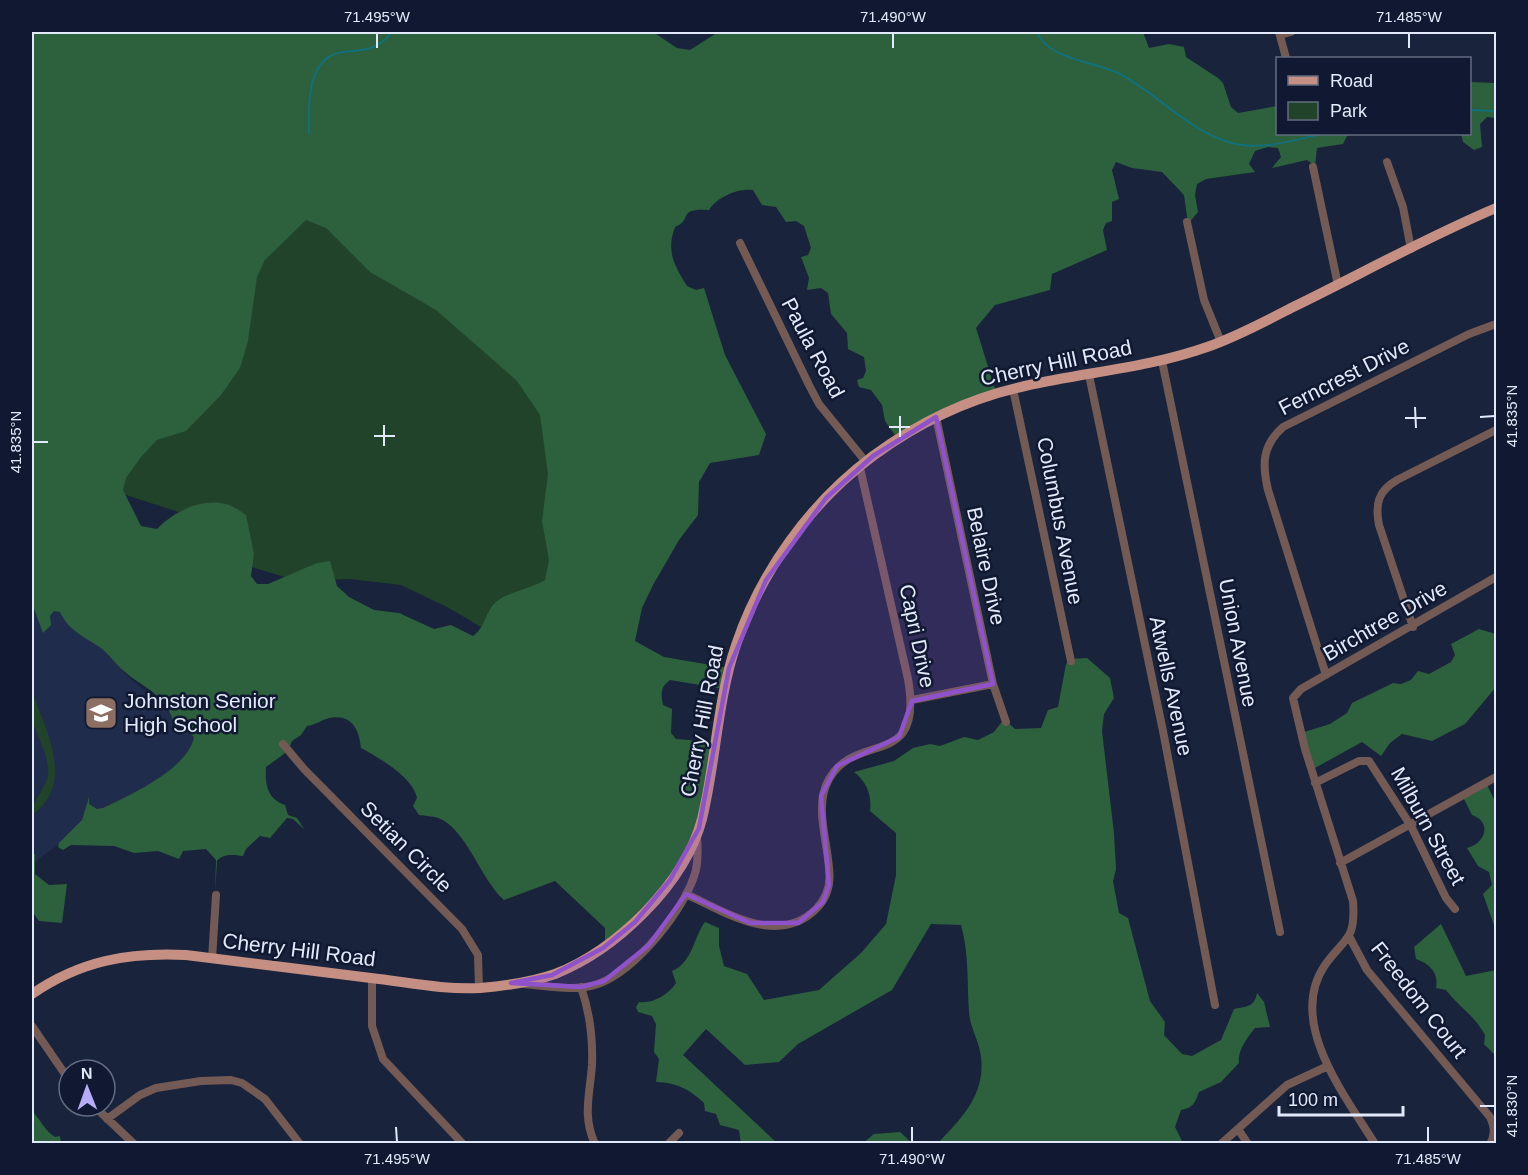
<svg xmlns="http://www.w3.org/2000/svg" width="1528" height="1175" viewBox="0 0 1528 1175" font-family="Arial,sans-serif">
<rect width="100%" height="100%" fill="#19233c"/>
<path fill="#202c4b" d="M 32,549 L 125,674 L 217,751 L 110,806 L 32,864 Z"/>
<path fill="#20432a" d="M 309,134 L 602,476 L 519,650 L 449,608 L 401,585 L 350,579 L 298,581 L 245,565 L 194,517 L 126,495 L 117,486 Z
M 32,691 C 46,731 76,784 32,815 C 31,799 47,790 48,773 C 49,755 37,737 32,719 C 30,711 31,700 32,691 Z"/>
<path fill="#2d603c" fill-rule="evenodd" d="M 32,32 L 653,32 L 677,48 L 690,50 L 715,34 L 724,32 L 1143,32 L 1149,48 L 1169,44 L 1184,47 L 1186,57 L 1218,78 L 1223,83 L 1231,107 L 1238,113 L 1277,106 L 1278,134 L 1354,134 L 1347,136 L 1343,144 L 1317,148 L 1315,166 L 1307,160 L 1272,168 L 1281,157 L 1278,148 L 1268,147 L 1255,151 L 1249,164 L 1255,172 L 1206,179 L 1197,184 L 1195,195 L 1198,212 L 1188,224 L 1184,195 L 1162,172 L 1132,168 L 1116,162 L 1112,170 L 1119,199 L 1112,202 L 1112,221 L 1106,223 L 1103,230 L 1107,250 L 1052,274 L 1050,290 L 995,305 L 976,328 L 996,392 L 895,435 L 885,421 L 882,405 L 871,390 L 859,387 L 857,380 L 863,378 L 866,371 L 864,357 L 848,349 L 847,333 L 831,314 L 828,293 L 821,288 L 807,290 L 809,278 L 801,257 L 808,255 L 811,248 L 804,226 L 796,221 L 786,222 L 776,207 L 762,205 L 753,190 C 738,188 717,197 709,210 C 676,208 694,219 675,227 C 666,251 674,265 687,286 L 696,290 L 704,288 L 725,355 L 766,434 L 759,455 L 710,463 L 699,482 L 698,515 L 679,540 L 653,585 L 642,608 L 635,641 L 664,657 L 729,668 L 724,689 L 670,680 C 660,687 661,694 663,705 L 672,709 L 671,733 L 676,739 L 716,742 L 703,816 L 674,875 L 605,945 L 605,928 L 555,881 L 504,900 C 481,880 466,828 438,818 C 432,816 425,816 419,815 L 413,806 L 417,798 C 413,777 379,758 361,748 C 359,728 351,714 329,718 C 321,720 316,725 307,726 L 301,735 L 292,741 L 288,751 L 266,767 C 265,784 267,799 285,805 L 288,815 L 297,818 L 304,829 L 293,819 L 287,818 L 270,838 L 260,836 L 246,849 L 243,856 C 233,855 224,853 217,861 L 215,894 L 216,860 L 206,849 L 183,851 L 179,859 L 158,851 L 134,853 L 114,846 L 71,845 L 63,850 L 58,847 L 59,843 L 82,820 L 89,797 L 89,804 L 97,809 L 103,808 C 130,795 188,769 194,737 L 182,725 L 173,721 C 166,695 144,688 125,672 C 116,665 110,655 102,649 C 86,637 69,632 60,612 L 54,611 L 50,616 L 51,625 L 43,633 L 32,603 ZM 306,220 L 326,228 L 370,272 L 436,310 L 517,381 L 540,415 L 548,474 L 542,521 L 549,560 L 545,580 C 530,589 511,591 497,601 C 485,611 486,627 473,636 L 451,625 L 434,629 L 399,613 L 374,610 L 349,597 L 337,586 L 330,561 L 317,563 L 268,584 L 257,584 L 251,576 L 254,554 L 246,515 C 240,511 232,505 225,504 C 201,498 173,512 157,529 L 141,526 L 123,490 L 126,478 L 141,457 L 157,440 L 186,431 L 221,395 L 240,368 L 248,341 L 257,277 L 265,260 Z
M 1470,82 L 1496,83 L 1496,118 L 1487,117 L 1480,124 L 1482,147 L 1474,150 L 1463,142 L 1461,134 L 1470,134 Z
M 1479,629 L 1496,634 L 1496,687 L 1465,724 L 1432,741 L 1402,734 L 1390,743 L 1381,756 L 1362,742 L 1313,769 L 1301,733 L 1330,724 L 1347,713 L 1352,703 L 1393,683 L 1401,684 L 1411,680 L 1418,671 L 1429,674 L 1451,662 L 1455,655 L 1451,644 Z
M 1087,658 L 1110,678 L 1114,698 L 1104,714 L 1102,731 L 1114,833 L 1116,869 L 1113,881 L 1119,913 L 1128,918 L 1150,1001 L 1165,1022 L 1164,1035 L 1182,1054 L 1192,1056 L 1221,1040 L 1234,1009 C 1247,1006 1254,1008 1257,993 L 1264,1002 L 1270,1027 L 1255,1028 C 1247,1038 1237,1051 1239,1063 L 1221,1082 L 1199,1092 C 1195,1103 1193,1108 1181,1110 L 1175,1127 L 1183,1143 L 938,1143 C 963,1117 988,1092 980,1051 C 977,1037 970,1027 969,1012 C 967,983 969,953 961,925 L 931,924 L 892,990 L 798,1044 L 779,1062 L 745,1065 L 706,1029 L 683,1055 L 777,1143 L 741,1144 L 739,1130 L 720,1125 L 716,1114 L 705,1111 L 704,1103 C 689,1089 678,1083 656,1082 L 659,1059 L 654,1052 L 656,1024 L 652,1016 L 638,1012 L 636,1007 L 639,1002 C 653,1004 669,994 676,983 L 672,971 C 693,962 693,938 705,922 L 719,928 L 719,946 L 724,966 L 747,974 L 764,1000 L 819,990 L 861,953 L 886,924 L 896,875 L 896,833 L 870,811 C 872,796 867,782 854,772 L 894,761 L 913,748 L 930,744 L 940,746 L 964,737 L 978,740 L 994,732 L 1004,719 L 1015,729 L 1041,728 L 1048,710 L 1058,707 L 1066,664 L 1070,659 Z
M 1487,785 L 1496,803 L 1496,931 L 1483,894 L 1492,885 L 1489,872 L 1478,866 L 1467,848 C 1486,843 1492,822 1472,815 L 1463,797 Z
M 35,854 L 35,874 L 49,885 L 67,884 L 62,923 L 39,921 L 32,911 L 32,855 Z
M 1441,924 L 1466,976 L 1496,970 L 1496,1056 L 1484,1044 L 1485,1035 C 1475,1016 1459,1007 1446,990 L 1436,988 C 1439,973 1430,964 1416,959 L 1414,947 Z
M 32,1111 C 41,1120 44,1130 55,1137 L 60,1136 L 61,1143 L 32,1143 Z
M 900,1132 L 912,1143 L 863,1143 L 874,1134 Z"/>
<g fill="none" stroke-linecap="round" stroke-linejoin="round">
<path stroke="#12707a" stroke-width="2" d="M 1037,32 C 1048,60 1095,61 1120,74 C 1158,94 1194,136 1236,144 C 1266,150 1293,140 1322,134
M 1470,110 L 1496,111
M 309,134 C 309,107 305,57 343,52 C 363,50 379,50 392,32"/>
<path stroke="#745a54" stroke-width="8" d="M 1279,32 L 1286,58
M 1280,35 L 1291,32
M 1387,162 L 1403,207 L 1411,249
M 1313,167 L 1338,285
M 1187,222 L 1204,300 L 1221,342
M 740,243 L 809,385 L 819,404 L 866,462
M 1162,361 L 1280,932
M 1089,375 L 1163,731 L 1215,1005
M 1013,389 L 1071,661
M 936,417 L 993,684 L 1006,722
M 1413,627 L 1379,525 C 1375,504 1378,491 1397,480 L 1496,430
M 1326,675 L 1268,490 C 1262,464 1262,446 1283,427 L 1469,334 L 1496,324
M 912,700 L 993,684
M 283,744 L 304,769 L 462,929 L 478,955 L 479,988
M 1315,783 L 1359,761 L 1369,761 L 1411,826 L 1446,898 L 1455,909
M 1340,863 L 1496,777
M 686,894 C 725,912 778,947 816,909 C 827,898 831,883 829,868 C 827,839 814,805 829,779 C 857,730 924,771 908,679 L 860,468
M 1350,938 L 1367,970 L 1490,1117 C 1494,1126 1496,1134 1490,1144
M 212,959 L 216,895
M 372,978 L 372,1026 L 383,1059 L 463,1144
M 524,984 C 547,986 576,992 598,984 C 636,970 686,909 696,870 C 698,860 698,849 697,838
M 581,987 C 590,1013 593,1038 592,1065 C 590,1094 582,1116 595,1144
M 32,1026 L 69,1080
M 94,1106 L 134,1144
M 107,1119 L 140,1095 L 156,1088 L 201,1081 L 231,1080 L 242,1083 L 265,1099 L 300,1144
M 1238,1129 L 1248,1144
M 668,1144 L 679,1133
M 1221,1144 L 1287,1085 L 1328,1066
M 1375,1144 C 1346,1097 1286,1022 1325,965 C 1345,937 1356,941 1353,901 L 1305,749 L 1293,698 L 1301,689 L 1496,577"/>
<path stroke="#c58f83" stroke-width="10" d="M 32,994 C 80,961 128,952 186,955 C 248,963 309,970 371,978 C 407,982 443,990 480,988 C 504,986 532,982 555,974 C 616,950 685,884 702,819 C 716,762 717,701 736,645 C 761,571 810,503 873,456 C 919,422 970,398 1025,386 C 1086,372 1148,368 1207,347 C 1236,337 1264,322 1291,308 C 1359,275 1427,237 1496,208"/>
</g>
<path fill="#9052cb" fill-opacity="0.2" stroke="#9052cb" stroke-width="4.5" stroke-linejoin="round" d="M 936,417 L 993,684 L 912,701 L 899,737 L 837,766 L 821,796 L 829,885 L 823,902 L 798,923 L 750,923 L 686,894 L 649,945 L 604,981 L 581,987 L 511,983 L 552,975 L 603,948 L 635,922 L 670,880 L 699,828 L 729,668 L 766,580 L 826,498 L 873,456 Z"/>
<path fill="none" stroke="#e2e9fa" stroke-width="2" d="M 377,33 L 377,48M 893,33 L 893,48M 1409,33 L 1409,48M 1415,407 L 1416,428M 900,416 L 900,437M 1480,417 L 1495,416M 1405,418 L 1426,418M 384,425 L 384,446M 889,427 L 910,427M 374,436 L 395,436M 33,442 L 48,442M 1480,1106 L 1495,1106M 396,1127 L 397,1142M 912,1127 L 912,1142M 1428,1127 L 1428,1142"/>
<defs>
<symbol id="school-square" viewBox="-11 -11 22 22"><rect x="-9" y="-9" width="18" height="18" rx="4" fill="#8d6e63" stroke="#101931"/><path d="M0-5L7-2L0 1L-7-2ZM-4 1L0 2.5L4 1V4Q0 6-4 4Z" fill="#fff"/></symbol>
</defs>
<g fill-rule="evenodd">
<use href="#school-square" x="82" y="694" width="38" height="38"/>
</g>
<g text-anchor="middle" stroke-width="5" stroke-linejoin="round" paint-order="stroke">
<g font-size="21" fill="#e2e9fa" stroke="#101931">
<text transform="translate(813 348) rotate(62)" y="7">Paula Road</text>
<text transform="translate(1056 363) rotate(-12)" y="7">Cherry Hill Road</text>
<text transform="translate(1344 377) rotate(-27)" y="7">Ferncrest Drive</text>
<text transform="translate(1060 521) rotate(79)" y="7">Columbus Avenue</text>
<text transform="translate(986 566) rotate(78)" y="7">Belaire Drive</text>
<text transform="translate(1385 621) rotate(-30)" y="7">Birchtree Drive</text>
<text transform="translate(917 636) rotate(78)" y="7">Capri Drive</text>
<text transform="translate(1238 643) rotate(79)" y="7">Union Avenue</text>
<text transform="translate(1171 686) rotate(78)" y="7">Atwells Avenue</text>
<text transform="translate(702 721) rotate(-79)" y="7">Cherry Hill Road</text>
<text transform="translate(1428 826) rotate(61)" y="7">Milburn Street</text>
<text transform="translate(406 847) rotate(45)" y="7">Setian Circle</text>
<text transform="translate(299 950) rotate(7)" y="7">Cherry Hill Road</text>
<text transform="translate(1419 1000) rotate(52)" y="7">Freedom Court</text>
</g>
<g font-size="21" fill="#e2e9fa" stroke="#101931" text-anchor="start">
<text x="124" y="708">Johnston Senior<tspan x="124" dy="24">High School</tspan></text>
</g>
</g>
<rect width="1528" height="1175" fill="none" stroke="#101931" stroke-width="66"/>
<rect x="1276" y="57" width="195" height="78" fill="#101931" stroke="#646c81" stroke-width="1.5"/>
<rect x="1288" y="76" width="30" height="9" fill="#c58f83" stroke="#646c81" stroke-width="1.5"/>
<text x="1330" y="87" font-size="18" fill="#e2e9fa">Road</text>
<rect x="1288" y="102" width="30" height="18" fill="#20432a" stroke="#646c81" stroke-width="1.5"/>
<text x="1330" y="117" font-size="18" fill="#e2e9fa">Park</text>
<g transform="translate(87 1088) rotate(359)"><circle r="28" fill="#101931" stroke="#646c81" stroke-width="1.5"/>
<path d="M0-4.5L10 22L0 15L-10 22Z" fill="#b6acf8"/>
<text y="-9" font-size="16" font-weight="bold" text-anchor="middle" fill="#e2e9fa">N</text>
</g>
<path d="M1279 1106v9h124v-9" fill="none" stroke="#e2e9fa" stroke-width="3"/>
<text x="1288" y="1106" font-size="18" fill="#e2e9fa" stroke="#101931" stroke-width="4.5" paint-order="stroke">100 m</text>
<rect x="33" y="33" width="1462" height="1109" fill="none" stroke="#e2e9fa" stroke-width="2"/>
<g font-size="15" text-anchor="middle" fill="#e2e9fa">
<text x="377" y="22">71.495°W</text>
<text x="893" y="22">71.490°W</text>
<text x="1409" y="22">71.485°W</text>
<text transform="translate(1512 416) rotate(-90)" y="5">41.835°N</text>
<text transform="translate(16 442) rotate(-90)" y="5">41.835°N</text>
<text transform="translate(1512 1106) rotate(-90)" y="5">41.830°N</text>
<text x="397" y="1164">71.495°W</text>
<text x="912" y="1164">71.490°W</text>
<text x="1428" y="1164">71.485°W</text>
</g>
</svg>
